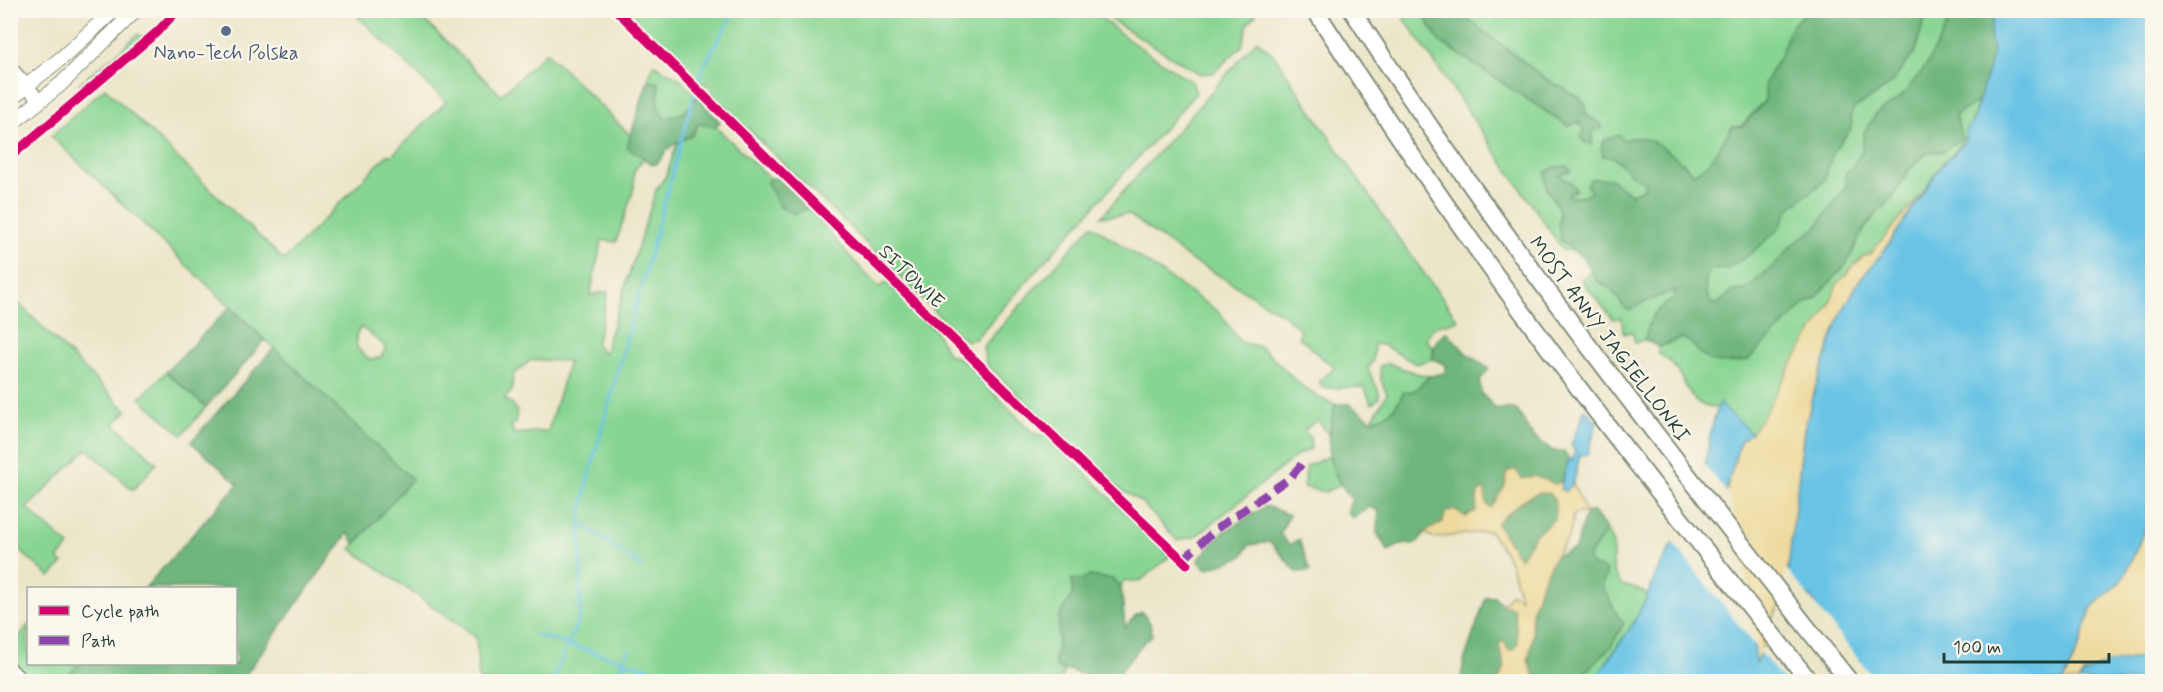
<svg xmlns="http://www.w3.org/2000/svg" width="2163" height="692" viewBox="0 0 2163 692" font-family="Mynerve,sans-serif">
<rect width="100%" height="100%" fill="#fbf7ec"/>
<filter id="ink" filterUnits="userSpaceOnUse"><feTurbulence type="fractalNoise" baseFrequency=".0167" numOctaves="2"/><feDisplacementMap in="SourceGraphic" scale="12" xChannelSelector="R" yChannelSelector="G"/><feConvolveMatrix kernelMatrix="1 2 1 2 8 2 1 2 1" color-interpolation-filters="sRGB"/></filter>
<filter id="wash" filterUnits="userSpaceOnUse"><feTurbulence type="fractalNoise" baseFrequency=".008" numOctaves="4" result="noise"/><feDisplacementMap in="SourceGraphic" scale="24" xChannelSelector="R" yChannelSelector="G"/><feGaussianBlur stdDeviation="1.35" result="paint"/><feColorMatrix in="noise" values="0 0 0 0 0 0 0 0 0 0 0 0 0 0 0 0 0 1.4 0 .05"/><feComposite in="paint" operator="in"/></filter>
<g filter="url(#wash)">
<rect width="100%" height="100%" fill="#ece6c9"/>
<path fill="#88d593" stroke="#548964" stroke-width="1.5" fill-rule="evenodd" d="M 629,10 L 1096,11 L 1095,13 L 1129,40 L 1192,82 L 1196,93 L 975,339 L 967,341 L 961,338 L 858,235 L 711,94 L 711,87 L 692,78 L 627,14 Z
M 352,11 L 415,11 L 501,95 L 546,52 L 631,136 L 628,147 L 644,158 L 634,171 L 634,188 L 616,242 L 602,240 L 590,295 L 608,292 L 596,345 L 604,353 L 656,190 L 667,174 L 677,143 L 693,135 L 698,124 L 716,127 L 769,178 L 768,184 L 802,211 L 807,208 C 832,234 853,263 879,287 L 889,282 L 935,330 L 949,355 L 960,358 L 1032,432 L 1050,439 L 1170,556 L 1139,582 L 1124,580 L 1121,586 L 1112,579 L 1072,595 L 1059,618 L 1058,646 L 1055,659 L 1056,667 L 1065,671 L 1060,681 L 479,681 L 476,637 L 351,549 L 411,479 L 51,136 L 105,88 L 284,260 L 388,154 L 391,156 L 446,102 ZM 361,327 L 386,347 L 381,357 L 370,360 L 357,348 L 356,335 ZM 531,360 L 569,361 L 548,431 L 514,434 L 511,425 L 515,424 L 517,411 L 511,403 L 504,399 L 512,391 L 513,375 Z
M 1127,11 L 1254,10 L 1256,15 L 1248,23 L 1242,46 L 1213,73 L 1200,74 L 1113,21 L 1110,17 Z
M 1399,11 L 1419,11 L 1428,22 L 1439,41 L 1568,126 L 1579,122 L 1592,144 L 1593,129 L 1580,98 L 1546,79 L 1457,11 L 1807,11 L 1791,27 L 1780,56 L 1765,82 L 1765,100 L 1716,153 L 1708,164 L 1693,174 L 1683,162 L 1613,157 L 1630,173 L 1645,183 L 1644,189 L 1631,194 L 1610,179 L 1582,198 L 1568,196 L 1569,193 L 1576,190 L 1559,175 L 1567,166 L 1546,187 L 1559,209 L 1561,240 L 1575,250 L 1563,250 Z
M 1927,11 L 1954,11 L 1926,66 L 1955,115 L 1979,101 C 1970,124 1966,146 1944,161 L 1881,255 L 1785,596 L 1765,630 L 1762,652 L 1744,681 L 1717,408 C 1689,408 1688,384 1673,365 C 1669,360 1663,357 1658,353 L 1658,347 L 1682,338 L 1693,343 L 1705,357 L 1722,363 L 1784,324 L 1805,304 L 1817,297 L 1847,263 L 1861,234 L 1875,215 L 1893,198 L 1909,170 L 1927,153 L 1944,151 L 1961,138 L 1846,186 L 1817,227 L 1790,247 L 1776,267 L 1745,290 L 1733,291 L 1717,304 L 1648,324 C 1646,334 1647,341 1635,343 L 1632,331 L 1625,334 L 1623,331 L 1622,318 L 1613,319 L 1581,280 L 1591,271 L 1597,281 L 1610,288 L 1842,131 L 1854,108 L 1877,95 L 1893,81 L 1915,52 Z
M 138,34 L 143,38 L 80,90 L 80,83 L 84,80 L 87,82 L 88,80 L 87,77 L 113,57 Z
M 1257,40 L 1273,54 L 1394,232 L 1458,320 C 1441,328 1435,318 1426,340 L 1433,347 L 1433,359 L 1416,364 L 1383,345 L 1374,344 L 1373,360 L 1368,369 L 1379,392 L 1379,398 L 1372,404 L 1364,387 L 1323,388 L 1319,381 L 1334,369 L 1331,363 C 1318,360 1311,343 1299,338 L 1300,329 L 1284,315 L 1207,268 L 1194,262 L 1128,214 L 1101,217 Z
M 653,64 L 680,79 L 697,97 L 684,113 L 664,119 L 658,106 L 659,83 L 648,80 Z
M 1092,225 L 1220,313 L 1240,342 L 1261,347 L 1304,388 L 1321,399 L 1335,404 L 1329,435 L 1318,420 L 1304,430 L 1310,437 L 1311,449 L 1299,454 L 1195,537 L 1177,540 L 1140,501 L 1119,489 L 986,364 L 983,347 Z
M 13,298 L 127,411 L 114,424 L 157,463 L 133,490 L 87,449 L 27,508 L 69,546 L 58,559 L 63,563 L 50,577 L 11,543 L 10,300 Z
M 1388,363 L 1415,373 L 1430,376 L 1415,390 L 1403,393 C 1397,407 1387,417 1372,420 L 1387,394 L 1381,380 L 1380,366 Z
M 166,372 L 206,407 L 182,435 L 140,398 Z
M 1329,456 L 1340,485 L 1325,492 L 1303,487 L 1307,466 Z
M 1607,530 L 1613,545 L 1613,570 L 1621,585 L 1630,586 L 1648,594 L 1633,624 L 1607,661 L 1659,653 L 1653,681 L 1579,682 L 1586,671 L 1596,662 L 1618,616 L 1601,586 L 1606,575 L 1591,565 L 1588,558 Z
M 28,625 L 28,664 L 79,664 L 63,681 L 32,681 L 11,661 L 11,648 Z"/>
<path fill="#6eb67d" stroke="#467a58" stroke-width="1.5" d="M 1419,11 L 1457,11 L 1546,79 L 1580,98 L 1586,106 L 1585,114 L 1602,125 L 1602,129 L 1593,130 L 1592,144 L 1584,142 L 1581,138 L 1584,130 L 1579,122 L 1568,126 L 1439,41 L 1428,22 Z
M 1807,11 L 1927,11 L 1915,52 L 1893,81 L 1877,95 L 1854,108 L 1851,115 L 1852,127 L 1833,153 L 1824,181 L 1789,209 L 1778,230 L 1749,255 L 1726,269 L 1709,270 C 1704,282 1704,293 1712,304 L 1717,304 L 1733,291 L 1745,290 L 1780,260 L 1790,247 L 1817,227 L 1846,186 L 1846,172 L 1852,168 L 1862,151 L 1864,132 L 1876,114 L 1902,96 L 1926,66 L 1954,11 L 1990,11 L 1993,17 L 1990,33 L 1993,53 L 1979,101 L 1955,115 L 1962,138 L 1944,151 L 1927,153 L 1909,170 L 1892,198 L 1875,215 L 1861,234 L 1847,263 L 1817,297 L 1805,304 L 1747,361 C 1734,362 1716,366 1704,357 C 1694,349 1696,344 1682,338 L 1658,347 L 1645,340 C 1649,316 1654,312 1673,299 L 1676,290 L 1642,303 L 1630,311 L 1624,307 L 1610,288 L 1597,281 L 1585,260 L 1561,240 L 1558,223 L 1560,217 L 1559,209 L 1546,187 L 1545,173 L 1555,167 L 1567,166 L 1571,171 L 1559,175 L 1571,182 L 1576,190 L 1569,193 L 1568,196 C 1579,198 1582,197 1591,191 L 1586,185 L 1591,179 L 1610,179 L 1631,194 L 1644,189 L 1645,183 L 1630,173 L 1613,157 L 1603,156 L 1601,147 L 1604,140 L 1619,135 L 1625,140 C 1650,130 1677,157 1693,174 L 1708,164 L 1732,127 L 1743,126 L 1765,101 L 1765,82 L 1780,56 L 1791,27 Z
M 648,80 L 659,83 L 658,106 L 664,118 L 684,113 L 697,97 L 720,122 L 715,127 L 698,124 C 690,141 681,137 669,148 C 662,154 664,160 653,165 L 627,147 Z
M 769,178 L 777,178 L 807,208 L 795,214 L 781,208 L 767,183 Z
M 230,307 L 265,340 L 206,407 L 166,372 Z
M 1447,332 L 1466,353 L 1489,369 L 1480,380 L 1481,393 L 1496,409 L 1516,409 L 1532,435 L 1553,451 L 1563,451 L 1569,459 L 1561,482 L 1555,484 L 1534,476 L 1522,479 L 1515,469 L 1507,472 L 1505,486 L 1491,508 L 1487,505 L 1484,489 L 1478,493 L 1476,511 C 1456,523 1430,521 1418,543 L 1400,545 L 1388,551 L 1377,533 L 1379,511 L 1370,507 L 1353,518 L 1347,512 L 1352,499 C 1323,466 1327,444 1335,404 L 1349,404 L 1372,420 C 1387,417 1397,407 1403,393 L 1415,390 L 1430,376 L 1445,373 L 1446,365 L 1433,359 C 1433,347 1435,338 1447,332 Z
M 274,348 L 412,479 L 355,544 L 348,533 L 241,681 L 63,681 L 79,664 L 236,664 L 236,588 L 145,588 L 238,484 L 191,442 Z
M 1537,493 L 1549,493 L 1555,500 L 1555,519 L 1535,535 L 1520,560 L 1496,523 L 1525,499 Z
M 1266,506 L 1289,515 L 1280,534 L 1289,545 L 1299,539 L 1310,571 L 1297,572 L 1270,542 L 1249,545 L 1242,557 L 1206,569 L 1198,560 L 1222,533 Z
M 1593,511 L 1607,530 L 1588,558 L 1591,565 L 1604,569 L 1606,575 L 1602,586 L 1618,616 L 1624,623 L 1610,648 L 1586,671 L 1579,681 L 1527,682 L 1535,677 C 1526,657 1530,657 1533,637 C 1534,630 1531,624 1532,618 C 1534,596 1545,575 1555,556 L 1575,549 L 1586,513 Z
M 1089,576 L 1112,579 L 1121,586 L 1125,627 L 1136,615 L 1142,612 L 1150,623 L 1152,635 L 1143,643 L 1113,681 L 1094,681 L 1092,676 C 1080,675 1081,673 1072,671 C 1067,669 1062,670 1056,667 L 1055,659 L 1058,646 L 1059,618 L 1072,595 L 1072,579 L 1080,580 Z
M 1486,597 L 1495,597 L 1502,605 L 1514,608 L 1518,644 L 1513,650 L 1508,650 L 1503,640 L 1505,667 L 1498,681 L 1460,682 L 1464,661 Z"/>
<path fill="#eeda9e" stroke="#868c69" stroke-width="1.5" fill-rule="evenodd" d="M 1928,186 L 1881,255 L 1859,281 L 1839,318 L 1816,386 L 1804,430 L 1785,596 L 1765,630 L 1761,653 L 1756,665 L 1753,632 L 1726,491 L 1740,441 L 1751,433 L 1763,416 L 1791,365 L 1829,306 L 1837,284 L 1862,257 L 1870,254 Z
M 1515,469 L 1522,479 L 1534,476 L 1555,484 L 1570,480 L 1576,489 L 1586,513 L 1577,513 L 1573,516 L 1569,537 L 1555,556 L 1544,577 L 1533,607 L 1531,622 L 1533,634 L 1528,661 L 1535,678 L 1527,681 L 1498,681 L 1505,667 L 1499,646 L 1503,639 L 1508,650 L 1513,650 L 1518,644 L 1514,608 L 1502,605 L 1511,594 L 1520,598 L 1510,561 L 1490,531 L 1435,538 L 1423,533 L 1443,522 L 1445,513 L 1454,509 L 1466,517 L 1476,511 L 1478,493 L 1484,488 L 1487,505 L 1491,508 L 1505,486 L 1507,472 ZM 1537,493 L 1549,493 L 1555,500 L 1555,519 L 1535,535 L 1520,559 L 1496,523 L 1525,499 Z
M 2152,513 L 2152,657 L 2125,660 L 2084,673 L 2078,681 L 2063,682 L 2081,643 L 2091,608 L 2123,579 Z"/>
<path fill="#67c3e5" stroke="#43808c" stroke-width="1.5" d="M 1995,11 L 2152,11 L 2152,513 L 2123,579 L 2091,608 L 2081,643 L 2063,681 L 1653,682 L 1652,680 L 1649,682 L 1593,682 L 1633,624 L 1644,603 L 1656,574 L 1673,543 L 1705,465 L 1711,430 L 1719,403 L 1751,433 L 1740,441 L 1726,491 L 1753,632 L 1756,663 L 1761,653 L 1816,605 L 1809,595 L 1785,596 L 1804,430 L 1816,386 L 1839,318 L 1859,281 L 1881,255 L 1945,161 L 1953,155 L 1965,141 L 1966,131 L 1973,121 L 1993,53 L 1990,33 Z
M 1585,409 L 1597,422 L 1588,454 L 1580,455 C 1576,467 1577,485 1565,491 L 1560,489 L 1569,459 L 1572,461 L 1575,451 L 1571,445 Z
M 2152,657 L 2152,681 L 2078,681 C 2093,661 2129,660 2152,657 Z"/>
<path fill="#ece6c9" d="M 1702,462 L 1730,496 L 1756,631 L 1758,649 L 1671,540 Z
M 1785,567 L 1876,681 L 1784,681 L 1759,651 L 1812,605 L 1808,598 L 1785,599 L 1782,596 Z"/>
<g fill="none" stroke-linecap="round" stroke-linejoin="round">
<path stroke="#67c3e5" stroke-width="3" d="M 698,83 L 702,69 L 735,10
M 582,524 L 641,566
M 536,635 L 681,678
M 619,675 L 628,649
M 552,682 L 580,616 L 581,517 L 588,479 L 694,95"/>
</g>
</g>
<g filter="url(#ink)">
<g fill="none" stroke-linecap="round" stroke-linejoin="round">
<defs>
<path id="minor" d="M 616,10 C 806,195 994,382 1187,564
M 10,157 L 157,32 L 178,10
M 10,667 L 26,682"/>
<path id="tertiary" d="M 10,67 L 40,101"/>
<path id="secondary" d="M 10,99 L 64,56 L 114,10
M 10,125 L 61,84 L 136,10"/>
<path id="motorway" d="M 1315,10 C 1387,121 1461,229 1539,335 C 1626,453 1719,567 1810,682
M 1352,10 C 1504,245 1677,463 1850,682"/>
</defs>
<use href="#minor" stroke="#86927e" stroke-width="12"/>
<use href="#tertiary" stroke="#86927e" stroke-width="15"/>
<use href="#secondary" stroke="#86927e" stroke-width="16"/>
<use href="#motorway" stroke="#86927e" stroke-width="20"/>
<use href="#minor" stroke="#fff" stroke-width="9"/>
<use href="#tertiary" stroke="#fff" stroke-width="12"/>
<use href="#secondary" stroke="#fff" stroke-width="14"/>
<use href="#motorway" stroke="#fff" stroke-width="16"/>
<path stroke="#8e44ad" stroke-width="8" stroke-dasharray="15 8" stroke-linecap="butt" d="M 1183,560 L 1216,529 L 1291,477 L 1305,460"/>
<defs>
<path id="cycleway" d="M 616,10 C 806,195 994,382 1187,564
M 10,157 L 157,32 L 178,10"/>
</defs>
<use href="#cycleway" stroke="#fbf7ec" stroke-width="13"/>
<use href="#cycleway" stroke="#d6006c" stroke-width="9"/>
</g>
</g>
<circle fill="#5c6f8a" stroke="#fbf7ec" stroke-width="2" cx="226" cy="31" r="6"/>
<g text-anchor="middle" stroke-width="4.5" stroke-linejoin="round" paint-order="stroke">
<g font-size="20" fill="#4e5e75" stroke="#fbf7ec">
<text x="226" y="59">Nano-Tech Polska</text>
</g>
<g font-size="20" fill="#1f3d34" stroke="#fbf7ec">
<text transform="translate(912 276) rotate(44)" y="7">SITOWIE</text>
<text transform="translate(1610 339) rotate(53)" y="7">MOST ANNY JAGIELLONKI</text>
</g>
</g>
<rect width="2163" height="692" fill="none" stroke="#fbf7ec" stroke-width="36"/>
<rect x="27" y="587" width="210" height="78" fill="#fbf7ec" stroke="#a3ada2" stroke-width="1.5"/>
<rect x="39" y="606" width="30" height="9" fill="#d6006c" stroke="#a3ada2" stroke-width="1.5"/>
<text x="81" y="617" font-size="18" fill="#1f3d34">Cycle path</text>
<rect x="39" y="636" width="30" height="9" fill="#8e44ad" stroke="#a3ada2" stroke-width="1.5"/>
<text x="81" y="647" font-size="18" fill="#1f3d34">Path</text>
<path d="M1944 653v9h165v-9" fill="none" stroke="#1f3d34" stroke-width="3"/>
<text x="1953" y="653" font-size="18" fill="#1f3d34" stroke="#fbf7ec" stroke-width="4.5" paint-order="stroke">100 m</text>
</svg>
